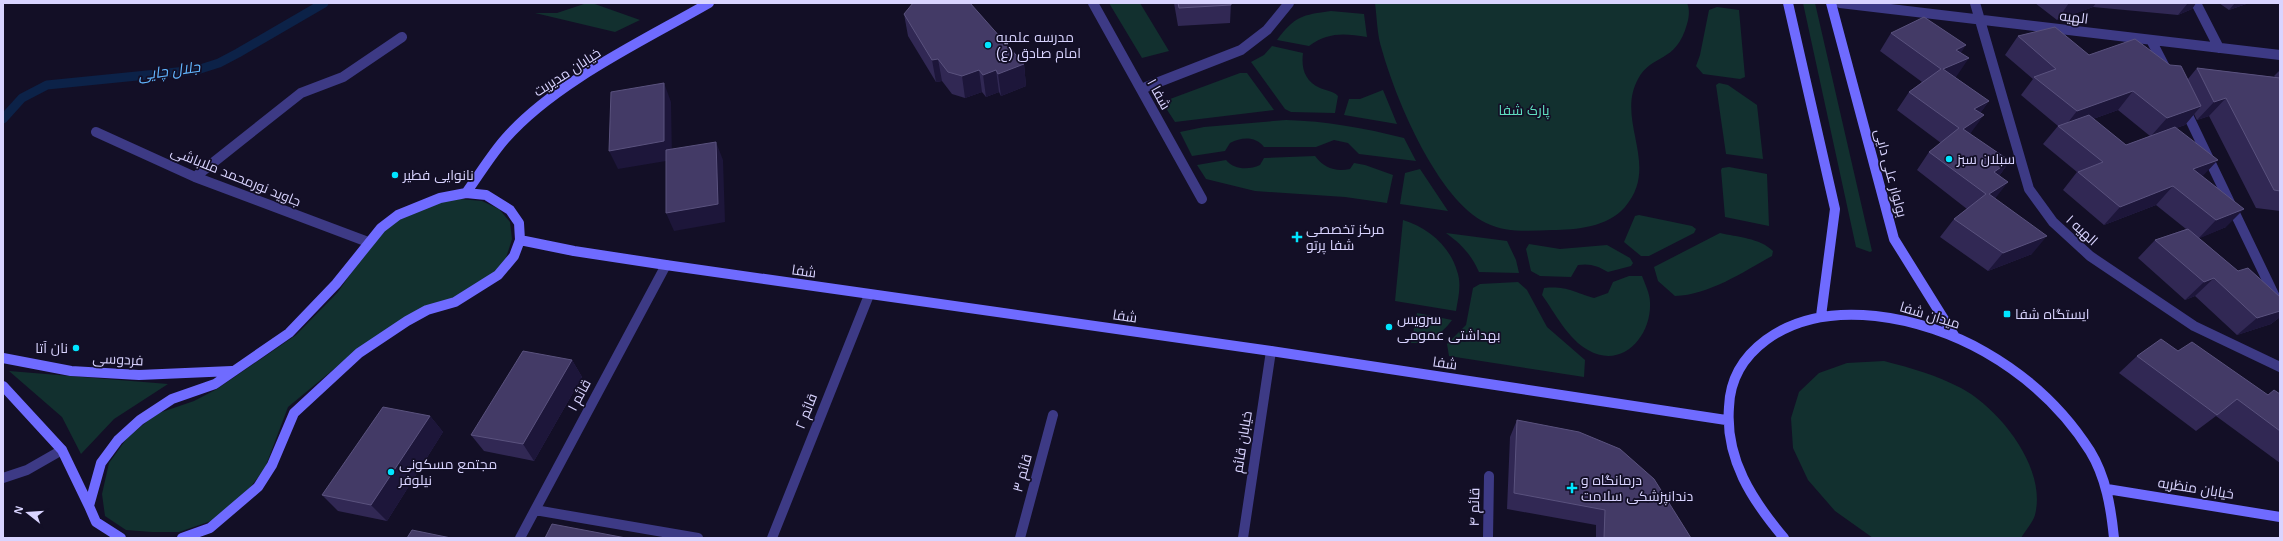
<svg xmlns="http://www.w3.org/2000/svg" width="2283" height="541" viewBox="0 0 2283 541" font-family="Helvetica,Cairo,sans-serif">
<rect width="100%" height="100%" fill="#130f26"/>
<path fill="#12302f" d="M 587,3 L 592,3 L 640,20 L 615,32 L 535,13 L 557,13 Z
M 1109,3 L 1140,3 L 1169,51 L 1142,58 Z
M 1375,3 L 1687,3 C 1690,9 1689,18 1687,24 C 1676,64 1652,53 1638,79 C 1615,121 1661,165 1625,207 C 1608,227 1576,230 1552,230 C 1530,231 1506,233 1486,223 C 1438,200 1396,100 1382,50 C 1377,35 1377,18 1375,3 Z
M 1803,3 L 1815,3 L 1872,251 L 1870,252 L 1856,247 Z
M 1717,7 L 1739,10 L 1745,77 L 1740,79 L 1703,74 L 1696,66 L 1700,55 L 1709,10 Z
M 1331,11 L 1364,14 L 1367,37 C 1344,33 1328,32 1309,46 L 1277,40 C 1295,16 1302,15 1331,11 Z
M 1272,46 L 1303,53 C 1301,69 1305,81 1320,88 C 1327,91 1333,91 1338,96 L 1335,113 L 1291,112 L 1285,109 L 1251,62 L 1264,55 Z
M 1240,73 L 1247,73 L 1274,110 L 1175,122 L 1162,102 Z
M 1719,83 L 1728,85 L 1757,105 L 1763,159 L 1726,154 L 1716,85 Z
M 1383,90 L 1397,124 L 1344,115 L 1349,99 L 1360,99 Z
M 1286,120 C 1326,121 1364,128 1404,138 L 1416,161 L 1359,154 L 1348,143 L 1334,140 L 1316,147 L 1264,147 C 1255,136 1242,137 1230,143 L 1225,151 L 1192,156 L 1180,132 L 1204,127 Z
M 1315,156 C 1324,168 1335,172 1350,169 L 1354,163 L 1365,165 L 1393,175 L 1387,203 L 1345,197 L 1255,191 L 1206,179 L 1197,165 L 1226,160 C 1234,170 1249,170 1260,165 L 1264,158 Z
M 1729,167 L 1767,174 L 1769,226 L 1725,217 L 1721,170 L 1722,168 Z
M 1420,169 L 1448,211 L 1400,204 L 1405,173 Z
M 460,199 L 482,201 L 499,209 L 510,222 L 512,239 L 506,258 L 492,276 L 464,294 L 357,350 L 288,407 L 265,468 L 246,493 L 214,520 L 179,532 L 152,532 L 126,530 L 105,516 L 102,494 L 109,463 L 127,438 L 156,414 L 194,401 L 217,389 L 296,335 L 338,292 L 374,240 L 390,224 L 435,202 Z
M 1639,215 L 1692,226 L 1696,229 L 1694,233 L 1649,256 L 1641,256 L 1624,242 L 1635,216 Z
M 1403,220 C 1427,227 1450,246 1457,271 C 1462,284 1458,299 1456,311 L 1395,301 Z
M 1446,233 L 1507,241 L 1516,260 L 1519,273 L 1479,272 C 1471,254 1461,244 1446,233 Z
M 1720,233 C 1737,237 1760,238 1773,251 L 1772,256 C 1743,272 1709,295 1675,296 L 1658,281 L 1654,267 Z
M 1529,244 L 1560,249 L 1607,245 L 1630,258 L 1633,263 L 1631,266 L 1608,272 C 1598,266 1590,263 1578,265 L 1571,277 L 1540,276 L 1531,271 L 1526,249 Z
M 1629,276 L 1642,276 C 1645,284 1650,294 1650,302 C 1652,336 1622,370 1588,350 C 1568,339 1555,313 1542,295 L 1544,288 C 1568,286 1572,292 1594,298 L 1608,293 L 1613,282 Z
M 1518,282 L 1527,290 L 1547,327 L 1585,360 L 1584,377 L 1449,356 L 1447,344 L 1466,325 L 1473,288 L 1480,284 Z
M 1417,313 L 1452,320 C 1443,333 1428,344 1411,343 Z
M 1884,361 C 1911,368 1936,375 1961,388 C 2000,409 2047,468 2035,515 C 2033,522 2025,531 2021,538 L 1873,538 L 1835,511 L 1808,480 L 1793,448 L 1791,418 L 1799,392 L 1819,373 L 1847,363 Z
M 9,371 L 168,384 L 114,419 L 81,454 L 62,417 Z"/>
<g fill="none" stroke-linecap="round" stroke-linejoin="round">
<path stroke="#0c2248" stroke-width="9" d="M 3,119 L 22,98 L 47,85 L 197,70 L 219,63 L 238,53 L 324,3"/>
<path stroke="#3d3a85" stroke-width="10" d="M 1093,3 L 1202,199
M 1840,3 L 2280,55
M 1975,3 L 2029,189 L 2053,222 L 2090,256 L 2194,326 L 2280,367
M 2196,3 L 2219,48
M 2151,40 L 2166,69
M 1141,89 L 1241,50 L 1267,30 L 1289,3
M 2184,107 L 2280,307
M 96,132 L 195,177 L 368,242
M 195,177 L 301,93 L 343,77 L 402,37
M 3,478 L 27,470 L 62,450
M 535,510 L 698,538
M 520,538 L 666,265
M 772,538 L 869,295
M 1020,538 L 1053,415
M 1243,538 L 1271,351
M 1488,538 L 1489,476"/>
<path stroke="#6f6bff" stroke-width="10" d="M 1788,3 L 1835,209 L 1821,316
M 1831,3 L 1894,239 L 1955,337
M 466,193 C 479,175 491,155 505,139 C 555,82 643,41 709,3
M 520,240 L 574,251 L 666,265 L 1271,351 L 1726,420
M 3,358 L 71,371 L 139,375 L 232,371
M 3,386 L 62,450 L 89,506
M 2107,489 L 2280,517
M 121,538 L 96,522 L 89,506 L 101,463 L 118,440 L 140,420 L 172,399 L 215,384 L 289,333 L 336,284 L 381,228 L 398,215 L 440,198 L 466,193 L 486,195 L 510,210 L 519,223 L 520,240 L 514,256 L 498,275 L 455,302 L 427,310 L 407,321 L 359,353 L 294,413 L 272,465 L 258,487 L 210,528 L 182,538
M 1784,538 C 1752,500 1725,459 1729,407 C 1730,378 1743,357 1766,340 C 1827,295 1924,317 1985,352 C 2027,376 2064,410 2090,451 C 2106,477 2111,508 2114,538"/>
</g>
<path fill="#312854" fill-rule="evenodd" d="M 1174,3 L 1231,3 L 1230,23 L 1178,26 Z
M 2035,3 L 2196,3 L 2192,9 L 2178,15 L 2093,7 L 2057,20 Z
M 2219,3 L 2249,3 L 2229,10 Z
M 904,14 L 1024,64 L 1026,86 L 1001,96 L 999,92 L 986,97 L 982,92 L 965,98 L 952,94 L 942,81 L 936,82 L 908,36 Z
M 1891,33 L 1961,53 L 1956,77 L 1955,77 L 1989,101 L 1980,113 L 1970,134 L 2010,161 L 1999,176 L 1995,199 L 2032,254 L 1988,271 L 1940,237 L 1954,219 L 1967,209 L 1917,170 L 1929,152 L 1941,143 L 1897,110 L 1909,92 L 1922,82 L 1880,51 Z
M 2018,36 L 2089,55 L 2170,65 L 2188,79 L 2197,68 L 2275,77 L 2274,76 L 2280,70 L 2280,211 L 2256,208 L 2209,116 L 2197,120 L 2194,114 L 2185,125 L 2176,128 L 2203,176 L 2226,227 L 2199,238 L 2238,271 L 2280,297 L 2280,317 L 2271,324 L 2237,335 L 2195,296 L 2185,300 L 2138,258 L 2155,240 L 2186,229 L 2156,205 L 2104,225 L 2063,190 L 2077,172 L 2043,144 L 2058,126 L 2021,95 L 2033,79 L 2005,55 ZM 2118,110 L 2150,136 L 2126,145 L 2093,119 Z
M 2178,351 L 2268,395 L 2280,394 L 2280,463 L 2216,416 L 2196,431 L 2119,373 L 2137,356 Z
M 572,360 L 582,377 L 534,461 L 484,451 L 471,435 Z
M 430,416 L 443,432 L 387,521 L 338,511 L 322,495 Z
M 1517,420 L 1691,538 L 1596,538 L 1596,525 L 1507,509 L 1510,437 Z"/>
<path fill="#1d163a" d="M 2069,3 L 2096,3 L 2093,7 L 2057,20 Z
M 2188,3 L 2196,3 L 2192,9 L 2178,15 Z
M 2235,3 L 2249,3 L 2229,10 Z
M 1966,45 L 1954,64 L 1956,50 Z
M 1969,58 L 1956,77 L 1931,88 L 1943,69 Z
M 938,59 L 942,81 L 936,82 L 932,60 Z
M 1024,64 L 1026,86 L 1001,96 L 998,74 Z
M 979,70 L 982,92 L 965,98 L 962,76 Z
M 996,70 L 999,92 L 986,97 L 983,75 Z
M 664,83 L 671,102 L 672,160 L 618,169 L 609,151 Z
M 2133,91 L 2118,110 L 2062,130 L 2077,111 Z
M 2226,98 L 2209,116 L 2197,120 L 2214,102 Z
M 1989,101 L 1976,119 L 1974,109 Z
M 2201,106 L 2185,125 L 2151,136 L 2167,118 Z
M 1984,115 L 1970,134 L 1963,129 Z
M 716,142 L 723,160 L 725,222 L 674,231 L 666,213 Z
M 2218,160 L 2201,178 L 2193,169 Z
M 2010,161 L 1996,180 L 1980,190 L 1994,172 Z
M 2008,182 L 1994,200 L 1989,194 Z
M 2173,186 L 2156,205 L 2104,225 L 2120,207 Z
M 2244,209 L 2226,227 L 2198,239 L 2216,220 Z
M 2047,236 L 2032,254 L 1988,271 L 2003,253 Z
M 2214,278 L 2195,296 L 2185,300 L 2204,282 Z
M 2280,311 L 2280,317 L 2271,324 L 2237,335 L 2257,318 Z
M 572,360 L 582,377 L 534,461 L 523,444 Z
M 430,416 L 443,432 L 387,521 L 371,505 Z"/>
<path fill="#433a66" stroke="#5a527e" d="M 913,3 L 970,3 L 1024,64 L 998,74 L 996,70 L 983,75 L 979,70 L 962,76 L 948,72 L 938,59 L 932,60 L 904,14 Z
M 1178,3 L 1231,3 L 1231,5 L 1179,8 Z
M 1924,17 L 1966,45 L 1956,50 L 1969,58 L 1943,69 L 1989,101 L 1974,109 L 1984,115 L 1963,129 L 2010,161 L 1994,172 L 2008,182 L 1989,194 L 2047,236 L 2003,253 L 1954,219 L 1986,194 L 1929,152 L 1959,128 L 1909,92 L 1941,69 L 1891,33 Z
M 2055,27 L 2089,55 L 2135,39 L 2170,65 L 2181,66 L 2201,106 L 2167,118 L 2133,91 L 2077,111 L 2034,77 L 2056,69 L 2018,36 Z
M 2197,68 L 2280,78 L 2280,191 L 2274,190 L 2226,98 L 2214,102 Z
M 664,83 L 664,141 L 609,151 L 611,92 Z
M 2089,115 L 2126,145 L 2175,127 L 2218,160 L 2193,169 L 2244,209 L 2216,220 L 2173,186 L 2120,207 L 2078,172 L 2103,162 L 2058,126 Z
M 716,142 L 718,204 L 666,213 L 666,150 Z
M 2188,229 L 2238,271 L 2248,268 L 2280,297 L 2280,311 L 2257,318 L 2214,278 L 2204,282 L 2155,240 Z
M 2161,339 L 2178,351 L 2192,342 L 2268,395 L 2274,390 L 2280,394 L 2280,431 L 2237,399 L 2217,415 L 2137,356 Z
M 523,351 L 572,360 L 523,444 L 471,435 Z
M 383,407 L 430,416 L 371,505 L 322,495 Z
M 1517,420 L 1579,432 L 1620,449 L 1654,479 L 1691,538 L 1604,538 L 1605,510 L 1514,493 Z
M 552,524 L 626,538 L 545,538 Z
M 412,530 L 451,538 L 407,538 Z"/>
<g fill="#00e5ff" stroke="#130f26" stroke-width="1.5">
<circle cx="988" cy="45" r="4"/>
<circle cx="1949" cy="159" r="4"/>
<circle cx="395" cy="175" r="4"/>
<path d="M1295 231h4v4h4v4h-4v4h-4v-4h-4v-4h4z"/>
<rect x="2003" y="310" width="8" height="8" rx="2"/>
<circle cx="1389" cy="327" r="4"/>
<circle cx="76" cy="348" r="4"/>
<circle cx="391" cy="472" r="4"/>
<path d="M1570 482h4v4h4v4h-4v4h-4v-4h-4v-4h4z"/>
</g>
<g text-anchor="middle" stroke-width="3.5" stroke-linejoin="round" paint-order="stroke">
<g font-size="14" fill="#d9d4ff" stroke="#130f26">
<text transform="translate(2074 17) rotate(7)" y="5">الهیه</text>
<text transform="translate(567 72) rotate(-33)" y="5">خیابان مدیریت</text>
<text transform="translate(1159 94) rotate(61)" y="5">شفا ۱</text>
<text transform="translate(1891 173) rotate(75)" y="5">بولوار علی دایی</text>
<text transform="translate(236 176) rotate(22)" y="5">جاوید نورمحمد ملاباشی</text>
<text transform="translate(2082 230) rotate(43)" y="5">الهیه ۱</text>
<text transform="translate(804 271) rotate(8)" y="5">شفا</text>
<text transform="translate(1930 315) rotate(17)" y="5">میدان شفا</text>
<text transform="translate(1125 316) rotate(8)" y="5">شفا</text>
<text transform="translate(118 359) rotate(3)" y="5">فردوسی</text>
<text transform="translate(1445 363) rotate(8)" y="5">شفا</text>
<text transform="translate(579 395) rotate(-62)" y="5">قائم ۱</text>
<text transform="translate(806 411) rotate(-68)" y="5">قائم ۲</text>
<text transform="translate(1242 442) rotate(-81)" y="5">خیابان قائم</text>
<text transform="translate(1022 473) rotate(-75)" y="5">قائم ۳</text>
<text transform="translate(2196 488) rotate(9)" y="5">خیابان منظریه</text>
<text transform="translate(1474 507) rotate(-89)" y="5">قائم ۴</text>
</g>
<g font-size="14" fill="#d9d4ff" stroke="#130f26" text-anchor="start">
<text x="996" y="42">مدرسه علمیه<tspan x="996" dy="16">امام صادق (ع)</tspan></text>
<text x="1957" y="164">سبلان سبز</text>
<text x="403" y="180">نانوایی فطیر</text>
<text x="1306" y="234">مرکز تخصصی<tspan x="1306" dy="16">شفا پرتو</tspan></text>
<text x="2015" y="319">ایستگاه شفا</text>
<text x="1397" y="324">سرویس<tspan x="1397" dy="16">بهداشتی عمومی</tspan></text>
<text x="68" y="353" text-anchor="end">نان آتا</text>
<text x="399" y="469">مجتمع مسکونی<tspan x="399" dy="16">نیلوفر</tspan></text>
<text x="1581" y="485">درمانگاه و<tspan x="1581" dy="16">دندانپزشکی سلامت</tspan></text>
</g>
<g font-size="14" fill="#5fe0c0" stroke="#130f26">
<text x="1524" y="115">پارک شفا</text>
</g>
<g font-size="15" font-style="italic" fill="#62b6ff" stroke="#130f26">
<text transform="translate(169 71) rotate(-8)" y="5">جلال چایی</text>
</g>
</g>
<rect width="2283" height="541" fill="none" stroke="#d9d4ff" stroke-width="8"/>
<g transform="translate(28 513) rotate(287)" stroke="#130f26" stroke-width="3" paint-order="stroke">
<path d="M0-3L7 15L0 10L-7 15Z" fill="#d9d4ff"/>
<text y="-6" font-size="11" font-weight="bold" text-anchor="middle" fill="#d9d4ff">N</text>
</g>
</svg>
